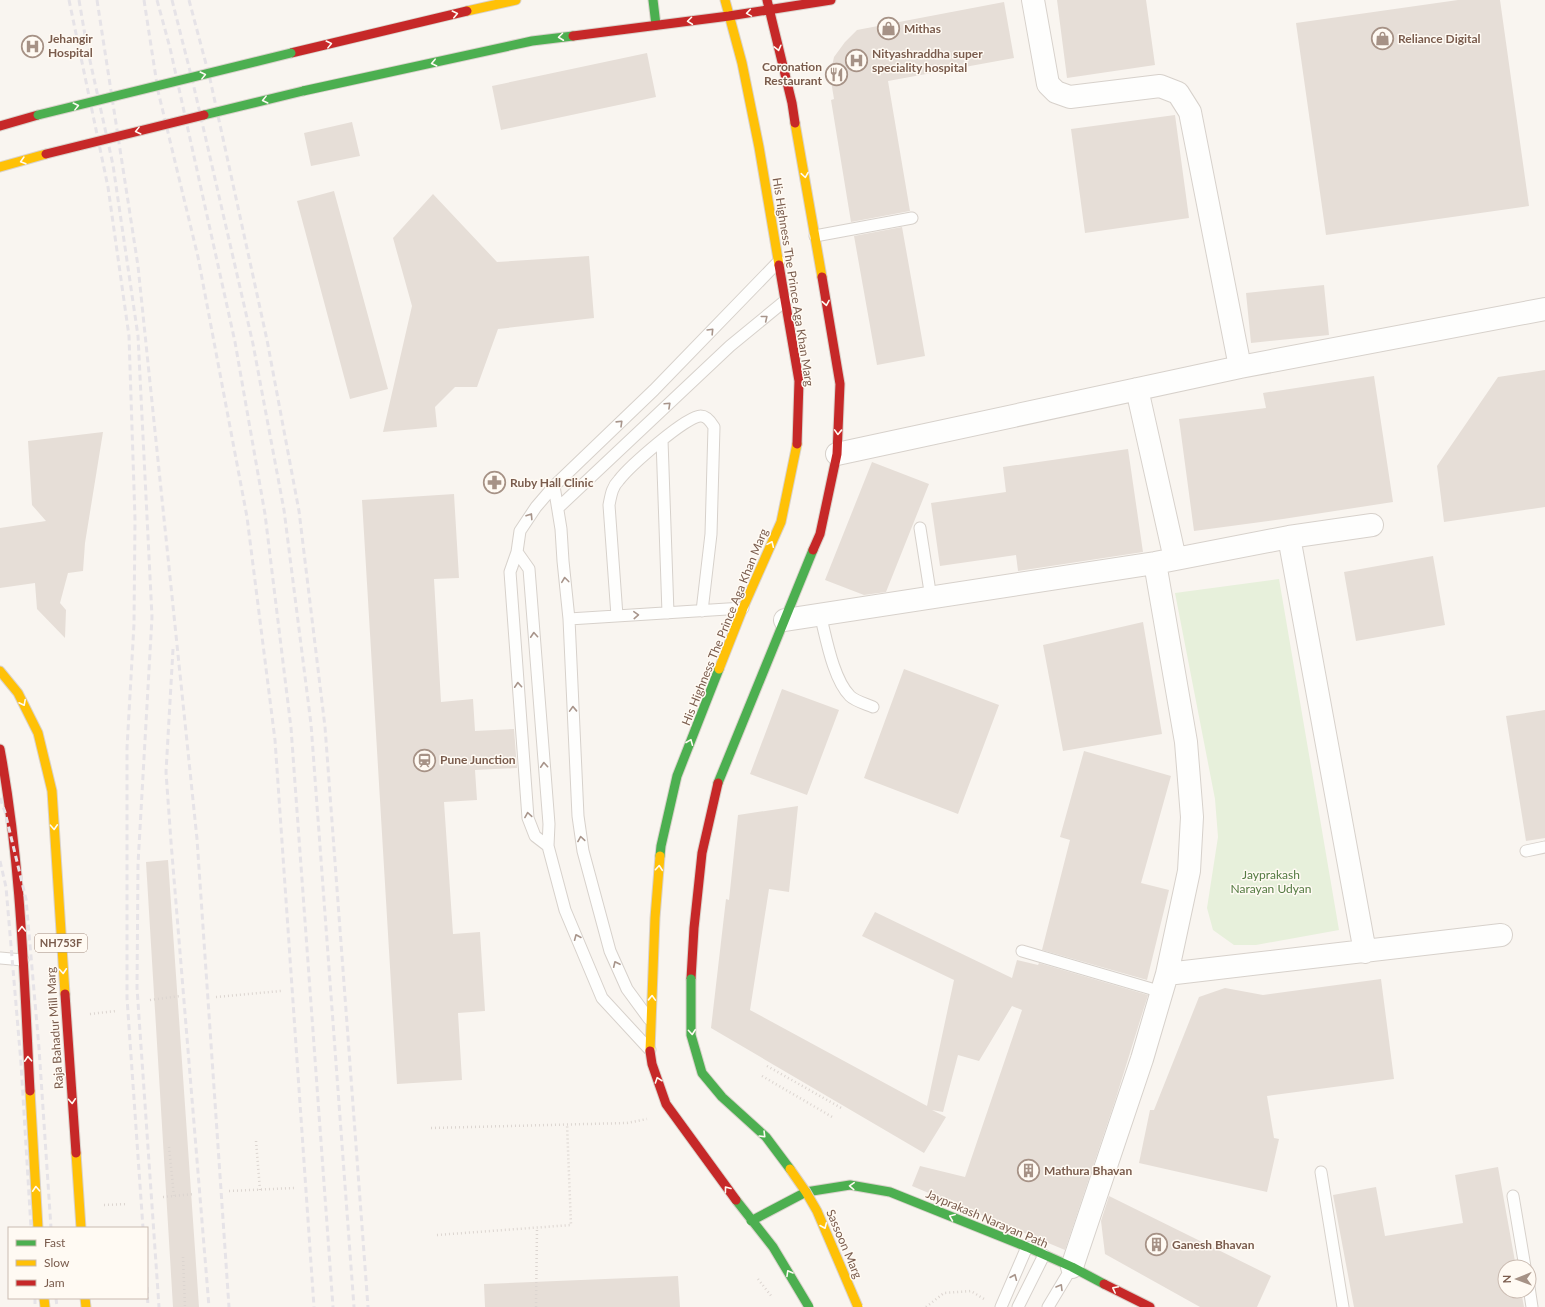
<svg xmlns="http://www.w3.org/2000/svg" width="1545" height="1307" viewBox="0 0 1545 1307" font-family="Lato,sans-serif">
<rect width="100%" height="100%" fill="#f9f5f0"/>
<path fill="#e7f0db" d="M 1279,579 L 1339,930 L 1256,945 L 1234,945 L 1213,930 L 1207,908 L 1218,837 L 1215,799 L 1175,593 Z"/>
<path fill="#e6ded7" d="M 1057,0 L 1146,0 L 1155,65 L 1067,78 Z
M 1458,0 L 1500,0 L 1529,206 L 1326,235 L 1296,23 Z
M 1004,2 L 1014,58 L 888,81 L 910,211 L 851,222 L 831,100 L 834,99 L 830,75 L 834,57 L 845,42 L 857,30 Z
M 647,53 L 656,97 L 501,130 L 492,86 Z
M 1175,115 L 1189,218 L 1085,233 L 1071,129 Z
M 352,122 L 360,156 L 311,166 L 304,133 Z
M 334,191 L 388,389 L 350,399 L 297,201 Z
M 433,194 L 497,262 L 589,256 L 594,318 L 498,329 L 477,387 L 455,387 L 435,407 L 437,427 L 383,432 L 412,306 L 393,238 Z
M 902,227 L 925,356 L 877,365 L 854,236 Z
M 1324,285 L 1329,335 L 1251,343 L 1246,293 Z
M 1545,370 L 1545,507 L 1444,522 L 1437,466 L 1498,377 Z
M 1374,376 L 1393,502 L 1283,519 L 1194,531 L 1179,419 L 1266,408 L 1263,393 Z
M 103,432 L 85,543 L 83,571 L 68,573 L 60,603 L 66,610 L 65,638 L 37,609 L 35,583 L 0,588 L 0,528 L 46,521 L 32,505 L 28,441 Z
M 1128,449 L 1143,552 L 1018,571 L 1016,555 L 940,566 L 931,503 L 1006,492 L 1003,467 Z
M 872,462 L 929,484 L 886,592 L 864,595 L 825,580 Z
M 454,494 L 459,578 L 434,579 L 441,702 L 473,699 L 475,731 L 514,729 L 517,768 L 475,770 L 477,800 L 444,802 L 453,934 L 480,932 L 485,1011 L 458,1013 L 462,1080 L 397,1084 L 362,500 Z
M 1433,556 L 1445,625 L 1356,641 L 1344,572 Z
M 1143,622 L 1162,734 L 1063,751 L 1043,645 Z
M 904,669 L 999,705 L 958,814 L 864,778 Z
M 782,689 L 839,710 L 807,795 L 750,774 Z
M 1545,710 L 1545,838 L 1526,841 L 1506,716 Z
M 1084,751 L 1171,776 L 1141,883 L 1169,890 L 1147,980 L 1042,950 L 1070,840 L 1060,837 Z
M 798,806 L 789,892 L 769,889 L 750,1010 L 927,1106 L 954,980 L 862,936 L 875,912 L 1012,978 L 1017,960 L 1038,965 L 1039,963 L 1148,995 L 1115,1101 L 1065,1250 L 912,1186 L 920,1166 L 965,1177 L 1022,1010 L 1012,1006 L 979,1061 L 958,1055 L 943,1112 L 932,1110 L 946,1117 L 924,1153 L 711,1028 L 726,899 L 729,900 L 738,815 Z
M 168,860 L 199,1307 L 173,1307 L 146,862 Z
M 1381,979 L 1394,1079 L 1267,1096 L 1274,1138 L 1279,1139 L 1267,1192 L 1139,1163 L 1150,1110 L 1154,1110 L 1199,997 L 1225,988 L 1263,995 Z
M 1498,1167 L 1516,1267 L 1505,1267 L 1505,1291 L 1521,1291 L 1524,1307 L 1354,1307 L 1333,1195 L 1376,1187 L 1385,1236 L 1463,1223 L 1455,1175 Z
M 1109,1196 L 1271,1276 L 1257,1307 L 1200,1307 L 1105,1254 L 1101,1221 Z
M 678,1276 L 680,1307 L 485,1307 L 484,1284 Z"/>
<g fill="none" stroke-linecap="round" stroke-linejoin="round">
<defs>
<path id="lane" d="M 815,236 L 912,218
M 662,440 L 668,613
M 554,486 L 561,529 L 563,561 L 569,619 L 578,816 L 583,851 L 610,951 L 627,989 L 649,1019
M 558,508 L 730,346 L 786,300
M 920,528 L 931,598
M 517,552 L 529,569 L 549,824 L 548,846 L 565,910 L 602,998 L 650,1050
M 820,614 C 826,637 833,679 850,696 C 855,701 866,704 873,707
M 617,616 L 609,505 C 611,495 612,487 619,480 C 629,467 687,415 701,416 C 707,416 711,422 714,427 L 711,534 L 702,611
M 569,619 L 743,608
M 548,846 L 535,836 L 528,818 L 510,572 L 517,552 L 520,531 L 536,507 L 554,486 L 654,390 L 779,261
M 1526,851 L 1545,847
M 1022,951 L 1162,992
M 0,958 L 23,960
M 1321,1172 L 1343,1307
M 1513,1196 L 1525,1267
M 1529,1287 L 1532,1307
M 1001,1307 L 1027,1247
M 1018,1307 L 1044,1255
M 1048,1307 L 1072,1267"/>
<path id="street" d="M 1033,0 L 1048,84 L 1056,92 L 1070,97 L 1160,86 L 1178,93 L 1190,112 L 1240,367
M 1137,389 L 1175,559
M 837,454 L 1240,367 L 1545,309
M 1289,537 L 1365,952
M 785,620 L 1155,563 L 1289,537 L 1372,525
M 1167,974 L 1501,935
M 1072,1267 L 1142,1059 L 1167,974 L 1189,871 L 1192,817 L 1186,742 L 1155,563"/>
<path id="fast" d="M 653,0 L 656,25
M 303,91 L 532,41 L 573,36
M 718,783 L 813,550
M 660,856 L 661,846 L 677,776 L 719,669
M 806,1192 L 850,1185 L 890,1192 L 1027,1247 L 1072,1267 L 1104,1284"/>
<path id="slow" d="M 725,0 L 742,63 L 759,147 L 779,265
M 467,11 L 516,0
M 795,123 L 822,277
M 0,167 L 46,154
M 719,669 L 743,608 L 781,522 L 797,444
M 0,671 L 18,693 L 38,733 L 52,791 L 65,994
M 650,1051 L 655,918 L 660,856
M 30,1091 L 38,1228
M 76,1153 L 81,1228
M 44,1298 L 45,1307
M 85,1298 L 86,1307"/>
<path id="jam" d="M 767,0 L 792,103 L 795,123
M 573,36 L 729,16 L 831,0
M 291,53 L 467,11
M 0,126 L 38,115
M 779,265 L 799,381 L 797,444
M 813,550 L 820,534 L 837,454 L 840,384 L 822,277
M 0,749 C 21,862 24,977 30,1091
M 691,979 L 694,928 L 702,853 L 718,783
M 65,994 L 76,1153
M 1104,1284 L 1150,1307"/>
</defs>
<use href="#lane" stroke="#d7d1cb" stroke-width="13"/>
<use href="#street" stroke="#d7d1cb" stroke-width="24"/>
<use href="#fast" stroke="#d9d2cb" stroke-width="11"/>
<use href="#slow" stroke="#d9d2cb" stroke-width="11"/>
<use href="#jam" stroke="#d9d2cb" stroke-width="11"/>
<path stroke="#dcd5d0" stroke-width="2.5" stroke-dasharray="1 3" stroke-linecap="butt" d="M 216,997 L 281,991
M 150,1000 L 180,996
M 90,1014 L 116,1011
M 767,1066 L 843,1109
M 762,1076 L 834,1118
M 431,1128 L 627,1123 L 647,1119
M 256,1141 L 260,1190
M 169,1147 L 174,1196
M 229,1191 L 294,1188
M 163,1197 L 194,1194
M 104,1205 L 128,1204
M 437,1235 L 571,1225 L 567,1124
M 183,1257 L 185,1307
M 758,1279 L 772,1297
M 536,1307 L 537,1228
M 926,1307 L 944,1293 L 971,1291 L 984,1299"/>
<use href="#lane" stroke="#fefefd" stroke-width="11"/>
<use href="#street" stroke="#fefefd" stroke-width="22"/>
<use href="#fast" stroke="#4caf50" stroke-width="9"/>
<use href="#slow" stroke="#ffc107" stroke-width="9"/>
<use href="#jam" stroke="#c62828" stroke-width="9"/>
<path stroke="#e6e3e7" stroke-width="3" stroke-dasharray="6 4" stroke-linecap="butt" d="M 69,0 L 108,187 L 129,336 L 135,519 L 134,624 L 127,748 L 127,998 L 143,1228
M 79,0 L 87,47 L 113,165 L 138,336 L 152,617 L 138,864 L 137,988 L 159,1307
M 97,0 L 138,266 L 197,839 L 229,1307
M 144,0 L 158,91 L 198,257 L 247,517 L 275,740 L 314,1307
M 157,0 L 170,48 L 235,342 L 265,514 L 291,728 L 333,1307
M 172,0 L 193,83 L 253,344 L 284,510 L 311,724 L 354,1307
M 189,0 L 210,79 L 267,340 L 299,511 L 325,727 L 368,1307
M 173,649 L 166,772 L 171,842 L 209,1307
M 0,798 L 5,812 L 26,899 L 39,1048 L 51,1228
M 0,861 L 6,887 L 21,1063 L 31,1228
M 147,1287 L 148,1307
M 35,1298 L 35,1307
M 56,1298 L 57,1307"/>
<defs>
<path id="fast-bridge" d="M 38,115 L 291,53
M 204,115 L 303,91
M 691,979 L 691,1035 L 702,1073 L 722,1097 L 766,1137 L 790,1169
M 736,1200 L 773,1247 L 809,1307
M 751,1221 L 806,1192"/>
<path id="slow-bridge" d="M 790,1169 L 806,1192 L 817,1211 L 858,1307"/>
<path id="jam-bridge" d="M 46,154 L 204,115
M 650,1051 L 652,1064 L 666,1104 L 736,1200"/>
</defs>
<use href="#fast-bridge" stroke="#d9d2cb" stroke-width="11" stroke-linecap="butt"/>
<use href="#slow-bridge" stroke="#d9d2cb" stroke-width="11" stroke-linecap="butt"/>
<use href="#jam-bridge" stroke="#d9d2cb" stroke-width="11" stroke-linecap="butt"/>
<use href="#fast-bridge" stroke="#4caf50" stroke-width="9"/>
<use href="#slow-bridge" stroke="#ffc107" stroke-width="9"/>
<use href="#jam-bridge" stroke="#c62828" stroke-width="9"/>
</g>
<defs><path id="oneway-chevron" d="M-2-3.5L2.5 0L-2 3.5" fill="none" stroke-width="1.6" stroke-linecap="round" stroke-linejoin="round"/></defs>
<g stroke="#fffaf3">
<use href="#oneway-chevron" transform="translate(749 13) rotate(171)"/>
<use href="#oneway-chevron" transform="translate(455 14) rotate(-13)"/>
<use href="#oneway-chevron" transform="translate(690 21) rotate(173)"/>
<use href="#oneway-chevron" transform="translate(561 37) rotate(173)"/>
<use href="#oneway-chevron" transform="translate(329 44) rotate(-14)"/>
<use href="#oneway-chevron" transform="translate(778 48) rotate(76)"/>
<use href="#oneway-chevron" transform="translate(434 63) rotate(167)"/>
<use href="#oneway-chevron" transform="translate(203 75) rotate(-14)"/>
<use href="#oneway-chevron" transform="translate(265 100) rotate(166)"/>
<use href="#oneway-chevron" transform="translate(76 106) rotate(-14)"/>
<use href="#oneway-chevron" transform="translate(138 131) rotate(166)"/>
<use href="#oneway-chevron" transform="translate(23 161) rotate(164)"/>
<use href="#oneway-chevron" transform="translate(805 175) rotate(81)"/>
<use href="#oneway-chevron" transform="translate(826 303) rotate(80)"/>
<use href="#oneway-chevron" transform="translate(838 432) rotate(92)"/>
<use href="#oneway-chevron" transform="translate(771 544) rotate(-66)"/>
<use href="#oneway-chevron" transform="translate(23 703) rotate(63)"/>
<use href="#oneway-chevron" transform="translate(690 742) rotate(-68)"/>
<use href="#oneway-chevron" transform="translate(54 827) rotate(87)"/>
<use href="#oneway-chevron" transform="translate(659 868) rotate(-85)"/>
<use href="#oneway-chevron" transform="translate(22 929) rotate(-91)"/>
<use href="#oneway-chevron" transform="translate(63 971) rotate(86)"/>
<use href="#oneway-chevron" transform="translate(652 998) rotate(-88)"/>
<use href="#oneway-chevron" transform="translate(692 1032) rotate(85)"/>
<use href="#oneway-chevron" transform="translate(28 1059) rotate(-93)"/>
<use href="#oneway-chevron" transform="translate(658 1080) rotate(-109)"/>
<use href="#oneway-chevron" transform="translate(72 1101) rotate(86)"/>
<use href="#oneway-chevron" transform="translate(763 1135) rotate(45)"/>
<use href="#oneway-chevron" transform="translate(852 1186) rotate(-177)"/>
<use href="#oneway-chevron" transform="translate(36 1189) rotate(-93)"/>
<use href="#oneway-chevron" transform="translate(727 1189) rotate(-127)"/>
<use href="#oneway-chevron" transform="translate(952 1217) rotate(-158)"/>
<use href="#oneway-chevron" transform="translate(824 1226) rotate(67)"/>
<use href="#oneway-chevron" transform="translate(789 1273) rotate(-120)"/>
<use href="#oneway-chevron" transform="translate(1115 1289) rotate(-153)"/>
</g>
<g stroke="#a8958b">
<use href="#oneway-chevron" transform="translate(765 318) rotate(-39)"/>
<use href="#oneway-chevron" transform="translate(711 331) rotate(-46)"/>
<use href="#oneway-chevron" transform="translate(668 405) rotate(-43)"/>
<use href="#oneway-chevron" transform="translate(620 423) rotate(-44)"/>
<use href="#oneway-chevron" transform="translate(530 516) rotate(-57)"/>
<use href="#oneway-chevron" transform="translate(565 580) rotate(-97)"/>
<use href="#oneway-chevron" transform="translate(636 615) rotate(-3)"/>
<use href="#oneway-chevron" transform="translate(534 635) rotate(-94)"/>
<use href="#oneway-chevron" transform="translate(518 685) rotate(-94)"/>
<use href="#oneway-chevron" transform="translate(573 709) rotate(-92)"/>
<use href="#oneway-chevron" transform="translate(544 765) rotate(-94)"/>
<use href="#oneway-chevron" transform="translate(528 815) rotate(-99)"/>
<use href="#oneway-chevron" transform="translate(581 839) rotate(-99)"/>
<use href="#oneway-chevron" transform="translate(577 937) rotate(-113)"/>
<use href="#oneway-chevron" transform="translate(616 964) rotate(-115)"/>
<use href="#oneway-chevron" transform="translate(1014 1277) rotate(-67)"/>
<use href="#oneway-chevron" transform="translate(1060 1287) rotate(-59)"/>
</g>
<defs>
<symbol id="shop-ring" viewBox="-11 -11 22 22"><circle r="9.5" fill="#fffaf3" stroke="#a69286" stroke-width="1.5"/><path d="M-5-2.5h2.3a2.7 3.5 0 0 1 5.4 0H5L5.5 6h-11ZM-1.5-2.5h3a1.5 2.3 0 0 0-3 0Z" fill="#a69286"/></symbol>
<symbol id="hospital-ring" viewBox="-11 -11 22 22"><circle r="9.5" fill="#fffaf3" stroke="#a69286" stroke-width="1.5"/><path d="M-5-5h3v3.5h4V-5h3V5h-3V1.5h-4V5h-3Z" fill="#a69286"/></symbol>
<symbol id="restaurant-ring" viewBox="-11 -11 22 22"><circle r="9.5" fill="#fffaf3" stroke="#a69286" stroke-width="1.5"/><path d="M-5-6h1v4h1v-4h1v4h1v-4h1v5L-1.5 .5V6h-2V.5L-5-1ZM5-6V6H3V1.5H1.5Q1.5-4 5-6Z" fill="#a69286"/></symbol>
<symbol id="pharmacy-ring" viewBox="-11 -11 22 22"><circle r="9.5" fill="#fffaf3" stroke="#a69286" stroke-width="1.5"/><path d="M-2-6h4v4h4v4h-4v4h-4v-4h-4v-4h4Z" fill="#a69286"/></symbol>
<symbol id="station-ring" viewBox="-11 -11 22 22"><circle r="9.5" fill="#fffaf3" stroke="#a69286" stroke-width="1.5"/><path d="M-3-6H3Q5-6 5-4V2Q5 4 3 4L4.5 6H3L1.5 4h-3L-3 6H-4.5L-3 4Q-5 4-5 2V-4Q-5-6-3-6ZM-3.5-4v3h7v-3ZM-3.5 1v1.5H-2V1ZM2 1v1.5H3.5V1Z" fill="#a69286"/></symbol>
<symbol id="building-ring" viewBox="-11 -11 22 22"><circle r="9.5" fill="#fffaf3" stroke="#a69286" stroke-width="1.5"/><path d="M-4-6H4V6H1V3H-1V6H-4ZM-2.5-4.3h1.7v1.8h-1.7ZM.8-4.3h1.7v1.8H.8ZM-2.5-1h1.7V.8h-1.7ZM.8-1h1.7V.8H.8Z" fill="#a69286"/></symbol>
</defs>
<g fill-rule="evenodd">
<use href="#shop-ring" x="876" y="16" width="25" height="25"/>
<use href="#shop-ring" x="1370" y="26" width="25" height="25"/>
<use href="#hospital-ring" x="20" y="34" width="25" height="25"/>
<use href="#hospital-ring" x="844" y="48" width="25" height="25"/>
<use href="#restaurant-ring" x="824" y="62" width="25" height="25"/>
<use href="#pharmacy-ring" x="482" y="470" width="25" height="25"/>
<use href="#station-ring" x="412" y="748" width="25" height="25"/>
<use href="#building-ring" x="1016" y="1158" width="25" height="25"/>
<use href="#building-ring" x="1144" y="1232" width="25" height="25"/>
</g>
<g text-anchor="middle" stroke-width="3" stroke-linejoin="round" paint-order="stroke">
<rect fill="#fffaf3" stroke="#a28b7f" stroke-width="1" x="35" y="934" width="52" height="18" rx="3"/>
<g font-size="11" font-weight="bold" fill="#7a5c4d">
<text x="61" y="947">NH753F</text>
</g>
<g font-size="12" font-weight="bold" fill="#7a5c4d" stroke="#fffaf3" text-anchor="start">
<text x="904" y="33">Mithas</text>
<text x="48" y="43">Jehangir<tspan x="48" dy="14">Hospital</tspan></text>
<text x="1398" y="43">Reliance Digital</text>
<text x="872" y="58">Nityashraddha super<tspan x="872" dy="14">speciality hospital</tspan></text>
<text x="822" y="71" text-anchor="end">Coronation<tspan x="822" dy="14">Restaurant</tspan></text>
<text x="510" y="487">Ruby Hall Clinic</text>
<text x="440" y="764">Pune Junction</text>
<text x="1044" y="1175">Mathura Bhavan</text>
<text x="1172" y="1249">Ganesh Bhavan</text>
</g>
<g font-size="12" fill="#7a5c4d" stroke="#fffaf3">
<text transform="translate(793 282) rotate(81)" y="4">His Highness The Prince Aga Khan Marg</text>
<text transform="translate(725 627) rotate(-68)" y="4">His Highness The Prince Aga Khan Marg</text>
<text transform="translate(55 1028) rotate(-94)" y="4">Raja Bahadur Mill Marg</text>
<text transform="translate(987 1219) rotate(23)" y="4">Jayprakash Narayan Path</text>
<text transform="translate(844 1244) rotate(67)" y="4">Sassoon Marg</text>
</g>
<g font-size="12" fill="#537a41" stroke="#fffaf3">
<text x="1271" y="879">Jayprakash<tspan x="1271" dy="14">Narayan Udyan</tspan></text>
</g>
</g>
<rect x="8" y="1227" width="140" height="72" fill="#fffaf3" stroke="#cabbb1"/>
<rect x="16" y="1240" width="20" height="6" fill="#4caf50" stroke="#cabbb1"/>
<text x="44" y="1247" font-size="12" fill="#7a5c4d">Fast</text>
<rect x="16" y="1260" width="20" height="6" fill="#ffc107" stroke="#cabbb1"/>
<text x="44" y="1267" font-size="12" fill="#7a5c4d">Slow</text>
<rect x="16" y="1280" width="20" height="6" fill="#c62828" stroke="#cabbb1"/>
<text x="44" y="1287" font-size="12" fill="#7a5c4d">Jam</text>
<g transform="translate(1517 1279) rotate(269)"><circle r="19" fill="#fffaf3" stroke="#cabbb1"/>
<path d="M0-3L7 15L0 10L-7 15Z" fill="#a69286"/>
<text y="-6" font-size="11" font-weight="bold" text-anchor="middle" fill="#7a5c4d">N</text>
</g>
</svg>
